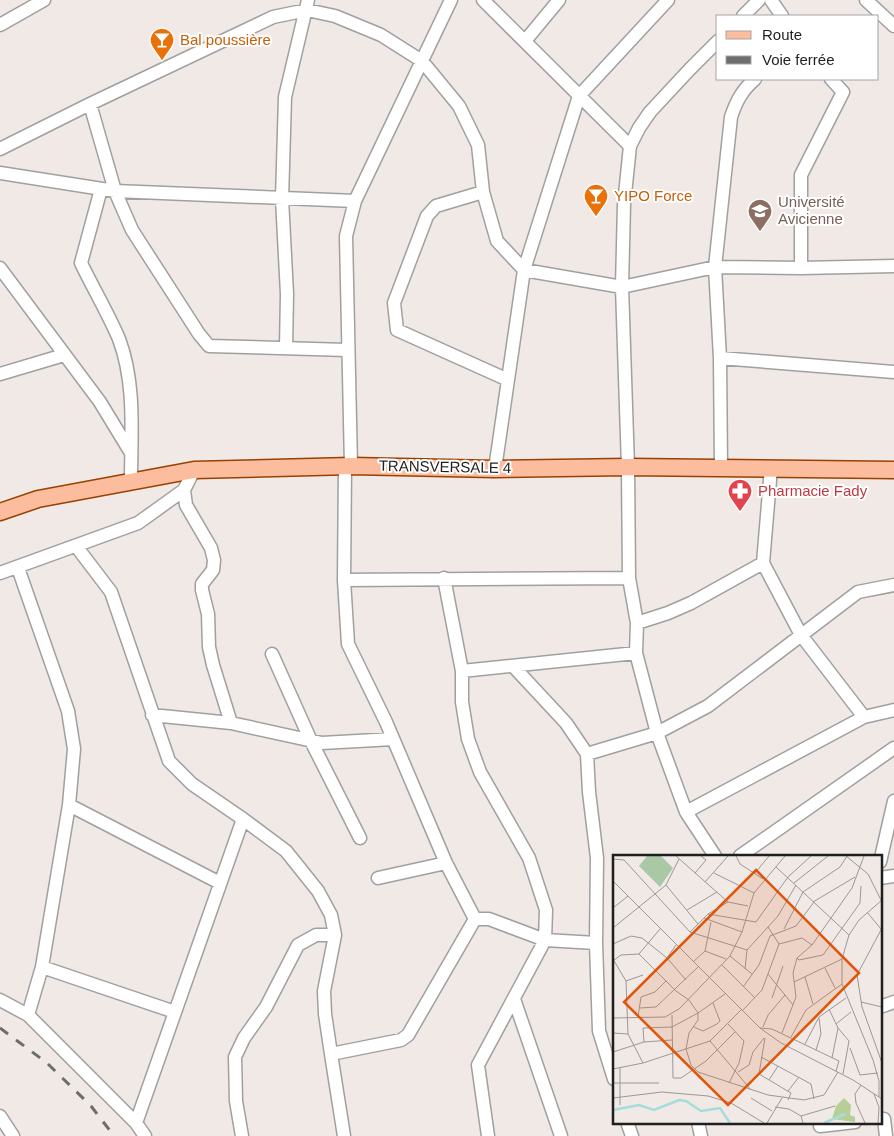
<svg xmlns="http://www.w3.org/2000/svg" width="894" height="1136" viewBox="0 0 894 1136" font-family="Arial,sans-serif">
<rect width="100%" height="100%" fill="#f0e9e5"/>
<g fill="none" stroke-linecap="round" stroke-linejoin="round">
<defs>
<path id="minor" d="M 483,0 L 630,146
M 771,0 L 782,16
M 866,0 L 894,26
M 743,16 L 759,0
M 0,25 L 44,0
M 525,41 L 559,0
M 90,104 L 115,191 L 132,230 L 199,334 L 209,346 L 347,350
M 0,149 L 90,104 L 273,17 L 307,10 L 335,16 L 381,35 L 422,61 L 459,106 L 478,145 L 483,192 L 497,241 L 524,270 L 622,287 L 715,267 L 801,268 L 894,266
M 0,173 L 115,191 L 355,201
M 101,189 L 81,263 C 93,288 108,313 119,339 C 136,384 131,435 131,481
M 483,192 L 436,206 L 427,216 L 394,303 L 397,330 L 506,379
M 0,268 L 100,402 L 131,453
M 801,268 L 801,175 L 843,92 L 831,79
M 286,348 L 287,294 L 282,199 L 285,97 L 308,0
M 720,358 L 894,372
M 0,374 L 64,355
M 351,466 L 346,236 L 355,201 L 451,0
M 721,468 L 720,358 L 715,267 L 731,117 C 736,102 742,90 755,79
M 495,469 L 524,270 L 579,96 L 668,0
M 184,490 L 186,505 L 211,548 L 214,560 L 213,570 L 202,584 L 202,590 L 208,614 L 209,647 L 213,665 L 231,723
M 76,546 L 111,592 L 169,761 L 192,784 L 243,819 L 286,851 L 318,891 L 331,915 L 335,935
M 763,563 L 771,468
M 18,568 L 68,711 L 74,749 L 69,805 L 42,967 L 28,1015
M 0,573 L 138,523 L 184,490 L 194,470
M 444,578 L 462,671 L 462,702 L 468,739 L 480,772 L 529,858 L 546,910 L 545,940 L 478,1065 L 488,1136
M 344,580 L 629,578
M 637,623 L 668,613 L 691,603 L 763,563 L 801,635 L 864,717
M 272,654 L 311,741 L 360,838
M 513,666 L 566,723 L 587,754 L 589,792 L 597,858 L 596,943 L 599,1031 L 614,1079
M 462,671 L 636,653
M 152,715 L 231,723 L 322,743 L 393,739
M 587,754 L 657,733 L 708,706 L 858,592 L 894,585
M 69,805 L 220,883
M 686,812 L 864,717 L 894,710
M 715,856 L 686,812 L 657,733 L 636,653 L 637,623 L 629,578 L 628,467 L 622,287 L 624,204 L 630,146 L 639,128 L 650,112 L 690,69 L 718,41
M 740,856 L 894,748
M 880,862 L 894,801
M 378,878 L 446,863
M 880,878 L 894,876
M 475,919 L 489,919 L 545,940 L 596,943
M 42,967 L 175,1012
M 514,999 L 561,1136
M 0,1000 L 28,1015 L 136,1123 L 145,1136
M 880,1007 L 894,1002
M 331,1054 L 344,1136
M 0,1116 L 13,1136
M 884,1119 L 886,1136
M 627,1122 L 632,1136
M 698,1122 L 701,1136
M 136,1123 L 243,819
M 820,1126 L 855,1122
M 242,1136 L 236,1101 L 235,1057 L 244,1038 L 266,1007 L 298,945 L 316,935 L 335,935 L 324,991 L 325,1014 L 331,1054 L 401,1040 L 408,1035 L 475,919 L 446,863 L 386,722 L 348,644 L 344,580 L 345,467"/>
<path id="major" d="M 0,512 L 38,499 L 194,470 L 351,466 L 495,469 L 628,467 L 894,470"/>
</defs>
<use href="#minor" stroke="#a0a0a0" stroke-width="15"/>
<use href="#major" stroke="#994100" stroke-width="19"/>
<use href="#minor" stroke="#fff" stroke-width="12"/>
<use href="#major" stroke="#fcbc9e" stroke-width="16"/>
<path stroke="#6d6d6d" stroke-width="3" stroke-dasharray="10 10" stroke-linecap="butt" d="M 0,1028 L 47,1063 L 91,1106 L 114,1136"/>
</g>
<defs>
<symbol id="bar-pin" viewBox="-11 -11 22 30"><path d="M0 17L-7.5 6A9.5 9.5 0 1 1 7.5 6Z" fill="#e8710a" stroke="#fff"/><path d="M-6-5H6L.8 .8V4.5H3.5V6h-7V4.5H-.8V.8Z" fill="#fff"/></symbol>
<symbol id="university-pin" viewBox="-11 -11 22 30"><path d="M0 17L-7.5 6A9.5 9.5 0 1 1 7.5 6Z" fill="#8d6e63" stroke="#fff"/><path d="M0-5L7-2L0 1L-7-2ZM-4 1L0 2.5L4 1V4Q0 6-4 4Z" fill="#fff"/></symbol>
<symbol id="pharmacy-pin" viewBox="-11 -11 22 30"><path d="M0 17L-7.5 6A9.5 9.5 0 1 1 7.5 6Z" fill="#e0444e" stroke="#fff"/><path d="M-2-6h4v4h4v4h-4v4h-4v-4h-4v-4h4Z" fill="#fff"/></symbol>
</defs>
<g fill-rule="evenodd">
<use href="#bar-pin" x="148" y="26" width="28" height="38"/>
<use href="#bar-pin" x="582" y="182" width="28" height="38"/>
<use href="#university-pin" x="746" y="197" width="28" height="38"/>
<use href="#pharmacy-pin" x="726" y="477" width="28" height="38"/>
</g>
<g text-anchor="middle" stroke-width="4" stroke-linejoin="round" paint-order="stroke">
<g font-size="15" fill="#c56008" stroke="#fff" text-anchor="start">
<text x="180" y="45">Bal poussière</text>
<text x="614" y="201">YIPO Force</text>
</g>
<g font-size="15" fill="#785e54" stroke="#fff" text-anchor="start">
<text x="778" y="207">Université<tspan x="778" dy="17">Avicienne</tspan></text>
</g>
<g font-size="15" fill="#1f1f1f" stroke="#fff">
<text transform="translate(445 467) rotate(1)" y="5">TRANSVERSALE 4</text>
</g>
<g font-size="15" fill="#be3a42" stroke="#fff" text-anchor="start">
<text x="758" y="496">Pharmacie Fady</text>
</g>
</g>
<g transform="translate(613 855)">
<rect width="269" height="269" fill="#f0e9e5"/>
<path d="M 231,243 L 238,250 L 237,260 L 242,262 L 242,267 L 219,264 L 223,251 Z" fill="#b6cf99"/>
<path d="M 34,1 L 48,1 L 60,13 L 47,32 L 26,11 Z" fill="#a9c9a6"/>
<path fill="none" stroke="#a5dddc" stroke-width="2.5" d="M 0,255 L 26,250 L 41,255 L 66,245 L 73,246 L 88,256 L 107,253 L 117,268M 211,268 L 232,259"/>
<path fill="none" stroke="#9c9896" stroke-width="1" d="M 63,1 L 115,47 L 135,51M 123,1 L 127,9 L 150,24M 233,1 L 255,19 L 268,45M 0,4 L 11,5 L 77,77 L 134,95M 163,12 L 236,80M 82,18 L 93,5 L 88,1M 101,18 L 141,38M 142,18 L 156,1M 0,26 L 147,173 L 168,188 L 240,225 L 269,244M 92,27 L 115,1M 181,28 L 215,1M 53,30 L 85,69M 200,47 L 242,22M 0,53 L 15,41M 74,55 L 104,37M 254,57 L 268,74M 95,59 L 143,67 L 175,22 L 198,1M 91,63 L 129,77M 98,67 L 92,96 L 113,104M 155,72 L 166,89M 0,73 L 53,30 L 66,4M 269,73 L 244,120 L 249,152 L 269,208M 171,74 L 190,37 L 227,12 L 234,1M 77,77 L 95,59 L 115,47M 0,89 L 18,81 L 29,83 L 54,103 L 73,125M 199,90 L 239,33 L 251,1M 26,99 L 47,74M 117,101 L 139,119M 54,103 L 63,90M 0,104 L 13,126 L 15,179 L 30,208M 1,105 L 8,100 L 26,99 L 63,136 L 76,145 L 85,158 L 85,165 L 76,178 L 73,194 L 78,210 L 85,217 L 155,240 L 191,245 L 211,240 L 225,217M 80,107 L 92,96M 109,110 L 142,143M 212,113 L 222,133M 132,114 L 134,95 L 165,61 L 183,30M 155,119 L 180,150M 192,122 L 200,149M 13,126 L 30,120M 181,127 L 229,104M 130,132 L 146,110 L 157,81 L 183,71 L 201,47M 159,143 L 170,111M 248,147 L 269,152M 27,153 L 43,152 L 85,112M 216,154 L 225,173 L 219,203M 129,156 L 149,135 L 166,89 L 189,83 L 199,90 L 184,103 L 186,105 L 210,100 L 247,48 L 248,31M 59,160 L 60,223 L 68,223 L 93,206 L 122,177M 25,162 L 28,142 L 42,137 L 53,126M 0,163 L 52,162 L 66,154 L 117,101 L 129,77 L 141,38 L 172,1M 115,169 L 131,186 L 126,208 L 116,228M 223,169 L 238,157M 81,172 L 90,176 L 104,169 L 107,166 L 100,148M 150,172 L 155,160 L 172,140M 147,173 L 159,174 L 226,206 L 223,216M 225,173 L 236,186 L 230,219M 0,178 L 15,179M 169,178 L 183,142 L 180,118 L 184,103M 178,182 L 193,155 L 229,129M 152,183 L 146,219 L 178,238 L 175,245M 97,186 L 138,235M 31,187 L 30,173 L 59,172 L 85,158 L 112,139M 192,189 L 206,162 L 233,143M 237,193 L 247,220 L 265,218M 203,195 L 208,179 L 206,163M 0,197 L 31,187 L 59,185M 148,202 L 198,229 L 201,244M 0,214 L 30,208 L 97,186 L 128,155M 125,217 L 136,210 L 140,197 L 151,183M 156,225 L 165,211M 0,228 L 46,228M 248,230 L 242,239 L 243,248 L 252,268M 175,236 L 186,222M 261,239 L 266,252 L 265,268M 266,242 L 266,226 L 260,205 L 229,129 L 229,104 L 236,80 L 246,65 L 269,45M 0,243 L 49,237 L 95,241 L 118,248 L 151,268M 138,243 L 159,256M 7,250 L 7,212M 162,252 L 176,254 L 188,261M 154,268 L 169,243M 190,268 L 188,261 L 222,251"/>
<path fill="#de560d" fill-opacity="0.15" stroke="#de560d" stroke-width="2.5" d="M 143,15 L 246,118 L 115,250 L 11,147 Z"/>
<rect width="269" height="269" fill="none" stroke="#1f1f1f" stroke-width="2.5"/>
</g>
<rect x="716" y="15" width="162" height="65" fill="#ffffff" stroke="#a5a5a5"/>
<rect x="726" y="31" width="25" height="8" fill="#fcbc9e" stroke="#a5a5a5"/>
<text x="762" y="40" font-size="15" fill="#1f1f1f">Route</text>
<rect x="726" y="56" width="25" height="8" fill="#6d6d6d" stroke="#a5a5a5"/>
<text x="762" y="65" font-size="15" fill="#1f1f1f">Voie ferrée</text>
</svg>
